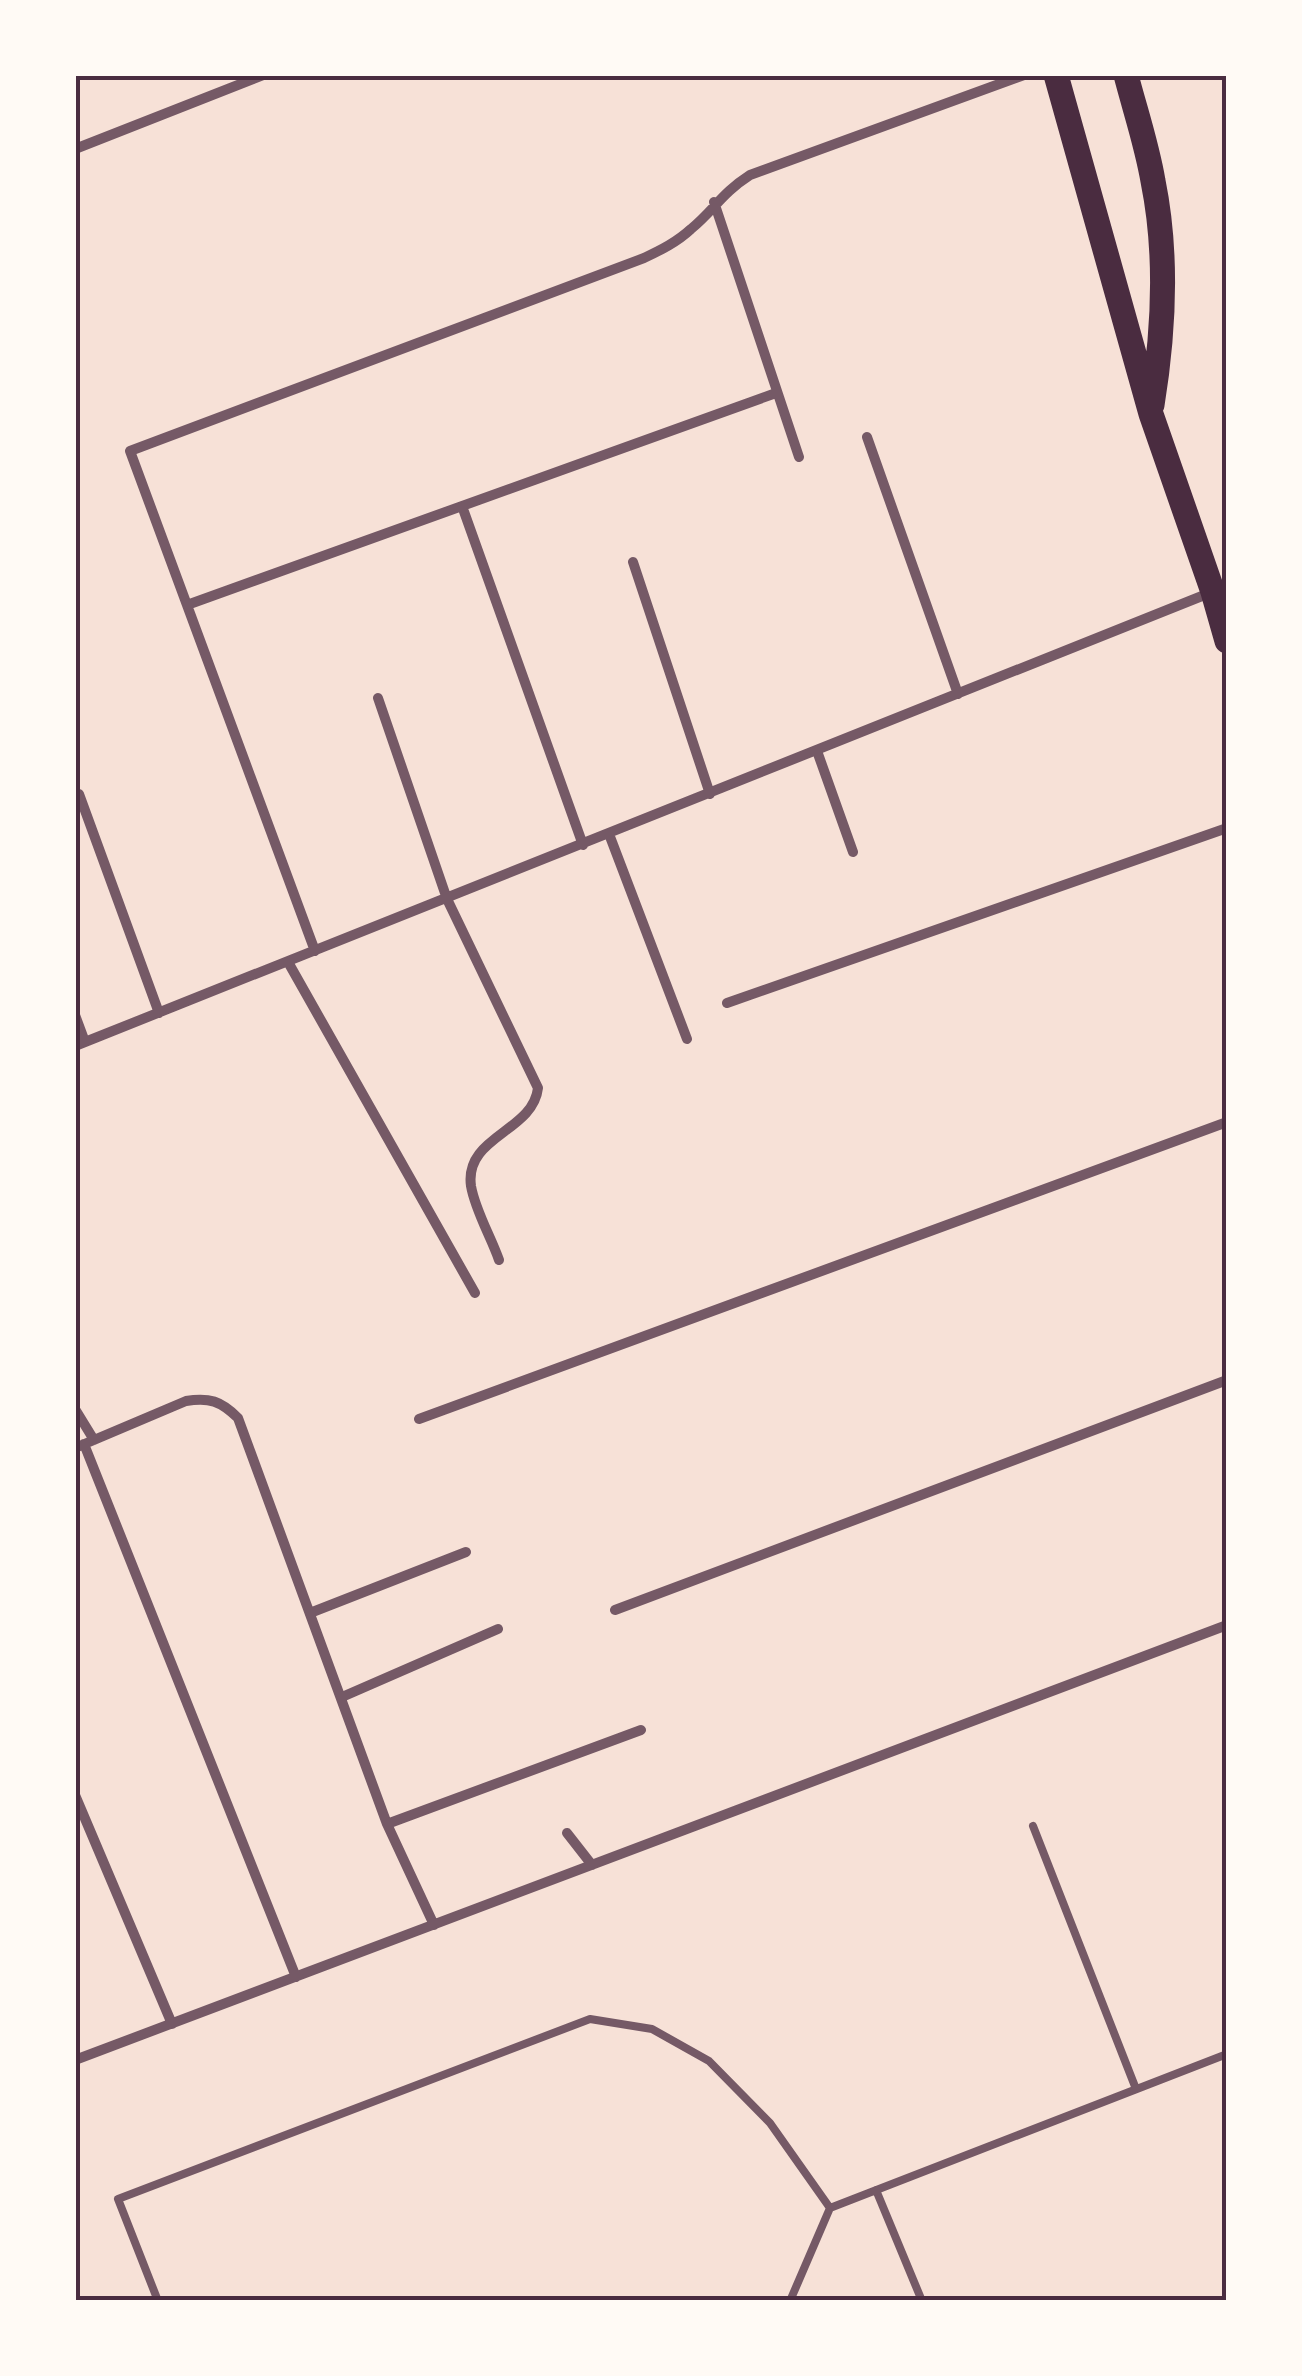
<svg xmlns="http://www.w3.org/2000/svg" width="1302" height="2376" viewBox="0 0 1302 2376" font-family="Jost,sans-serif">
<rect width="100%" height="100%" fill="#f7e1d7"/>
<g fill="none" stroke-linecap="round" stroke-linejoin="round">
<path stroke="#755966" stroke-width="8" d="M 1033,1826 L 1136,2089
M 876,2190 L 922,2301
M 158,2301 L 118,2199 L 590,2019 L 652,2029 L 709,2061 L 770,2123 L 830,2208 L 1227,2054
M 790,2301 L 830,2208"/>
<path stroke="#755966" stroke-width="10" d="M 75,149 L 263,75
M 714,202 L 799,457
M 867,437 L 958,694
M 462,506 L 583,845
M 633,562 L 710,794
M 187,605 L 776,393
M 378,698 L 447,899 L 538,1088 C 533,1132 464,1136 471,1186 C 475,1210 491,1237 499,1260
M 817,751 L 853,852
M 79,794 L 159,1013
M 609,834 L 687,1039
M 315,951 L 130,451 L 644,258 C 661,250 677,242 691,229 C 714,210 722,193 750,175 L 1024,75
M 288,962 L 475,1293
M 727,1003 L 1227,828
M 75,1015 L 85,1042
M 75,1046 L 1212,592
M 75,1409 L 94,1440
M 419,1419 L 1227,1122
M 84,1444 L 296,1977
M 75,1448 L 186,1401 C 209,1397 221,1401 238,1418 L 387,1824 L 434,1925
M 615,1610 L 1227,1380
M 310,1613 L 466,1552
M 342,1697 L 498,1629
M 75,1795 L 172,2024
M 387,1824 L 641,1730
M 567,1833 L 592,1865
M 75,2060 L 1227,1625"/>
<path stroke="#4a2c40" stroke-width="25" d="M 1056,75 L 1151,414 L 1213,592 L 1227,641
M 1126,75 C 1135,110 1147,145 1153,181 C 1168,255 1164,331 1152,405"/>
</g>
<rect width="1302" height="2376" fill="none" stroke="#fffaf5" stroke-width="155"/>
<rect x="78" y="78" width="1146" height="2220" fill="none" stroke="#4a2c40" stroke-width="4"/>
</svg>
